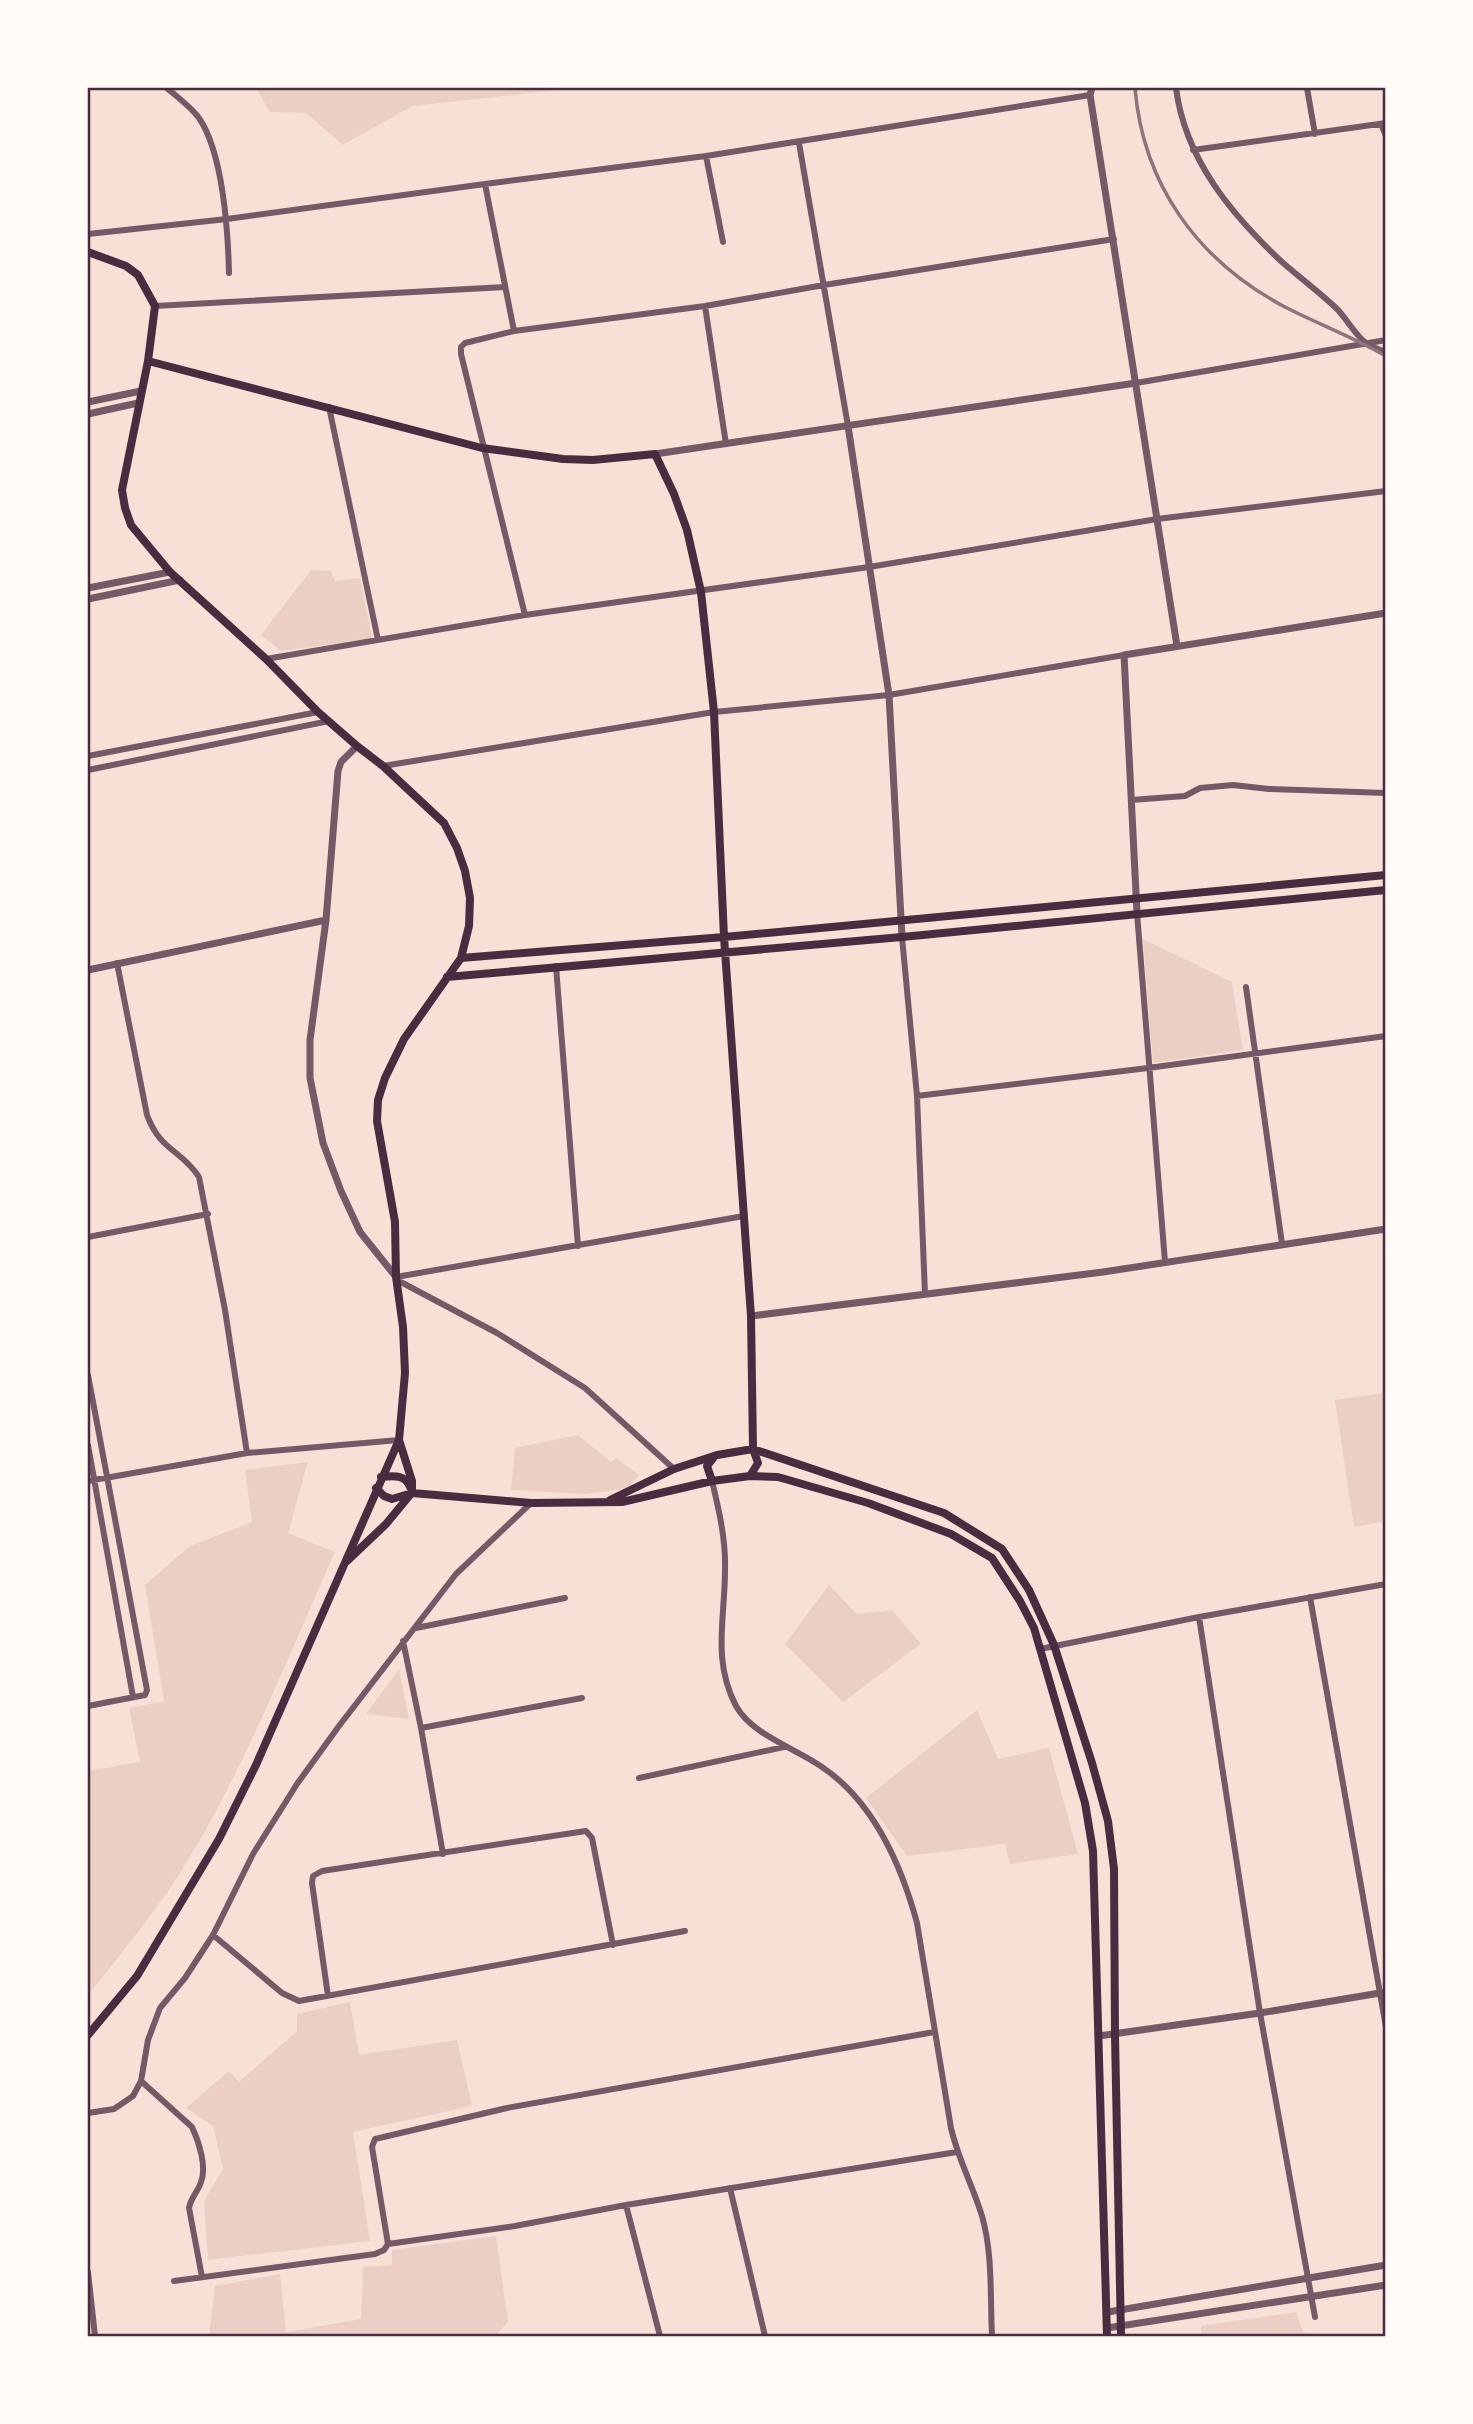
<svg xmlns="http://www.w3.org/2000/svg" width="1473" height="2424" viewBox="0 0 1473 2424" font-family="'Nunito Sans',sans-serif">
<rect width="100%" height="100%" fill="#f7e1d7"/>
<path fill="#ebcfc5" d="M 256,88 L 575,88 L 412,106 L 343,145 L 306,113 L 270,112 Z
M 311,570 L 331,571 L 335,581 L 360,578 L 372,638 L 281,651 L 261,635 Z
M 1143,939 L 1232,982 L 1243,1050 L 1153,1063 Z
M 1385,1393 L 1386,1393 L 1385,1542 L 1382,1522 L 1354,1527 L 1335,1400 Z
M 578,1435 L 611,1462 L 616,1458 L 639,1475 L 628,1488 L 603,1492 L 583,1494 L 511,1490 L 515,1448 Z
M 308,1462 L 288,1533 L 335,1552 C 290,1652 250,1755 194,1850 C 164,1902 125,1949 88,1995 L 88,1771 L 140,1762 L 129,1708 L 164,1701 L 145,1585 L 190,1546 L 252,1522 L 245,1470 Z
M 829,1585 L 857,1614 L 892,1610 L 921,1644 L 843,1702 L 785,1644 Z
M 399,1669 L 409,1719 L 366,1714 Z
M 977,1710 L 998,1759 L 1049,1748 L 1078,1854 L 1010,1864 L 1005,1844 L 907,1856 L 866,1798 Z
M 350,2002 L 359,2055 L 457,2040 L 472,2106 L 353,2132 L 370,2241 L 208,2260 L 204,2201 L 223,2169 L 213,2126 L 186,2108 L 229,2071 L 239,2082 L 297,2031 L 297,2014 Z
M 496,2236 L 508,2322 L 495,2336 L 209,2336 L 215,2286 L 280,2274 L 286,2332 L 361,2319 L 363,2267 L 392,2265 L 392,2250 Z
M 1296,2312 L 1303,2332 L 1324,2336 L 1201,2336 L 1201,2326 Z"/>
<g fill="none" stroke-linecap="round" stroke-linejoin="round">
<path stroke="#755966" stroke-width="6" d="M 167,88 C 177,97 191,107 199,118 C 223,153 228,231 229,273
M 1176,88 C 1185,159 1231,214 1282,262 C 1299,277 1318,291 1335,307 C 1346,317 1354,334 1366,343 C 1372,347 1380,350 1386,352
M 1307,88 L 1315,134
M 1381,124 L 1386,136
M 799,143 L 848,426
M 1193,150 L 1386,123
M 706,156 L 723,242
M 485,184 L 514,331
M 88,234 L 227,219 L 485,184 L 706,156 L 1090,95
M 155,306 L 505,287
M 705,306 L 726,444
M 1136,383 L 1386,340
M 329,407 L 378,640
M 525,615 L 461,354 L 461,347 L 465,343 L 514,331 L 705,306 L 824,285 L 1114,239
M 266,659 L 525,615 L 869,567 L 1157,519 L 1386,491
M 88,756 L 318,712
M 383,766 L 714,712 L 889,695 L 1124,655
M 88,770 L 329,721
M 1131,800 L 1185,796 L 1200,788 L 1233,785 L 1269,789 L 1386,793
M 1137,913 L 1165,1262
M 902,937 L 917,1096 L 925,1294
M 117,963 L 147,1115 C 160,1151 182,1150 199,1177 L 225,1310 L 247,1453
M 556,966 L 578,1246
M 1246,987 L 1282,1244
M 917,1096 L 1148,1068 L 1386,1036
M 88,1237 L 208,1214
M 396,1277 L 744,1216
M 397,1280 L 497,1333 L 585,1388 L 674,1469
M 88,1375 L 147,1690 L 145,1695 L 88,1706
M 88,1445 L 133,1697
M 88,1481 L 247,1453 L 399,1440
M 712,1481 C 719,1510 726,1540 725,1570 C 725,1619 712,1660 736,1706 C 752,1735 797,1749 822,1767 C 874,1802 901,1864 917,1923 L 951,2128 C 958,2159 973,2186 982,2216 C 993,2254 990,2298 992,2336
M 1310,1597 L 1386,2027
M 1199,1617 L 1260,2013 L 1315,2317
M 416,1628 L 565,1598
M 403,1641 L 421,1728 L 443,1854
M 1040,1649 L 1199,1617 L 1386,1584
M 421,1728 L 582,1698
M 639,1778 L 784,1747
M 213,1935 L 282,1993 L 299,2001 L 685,1931
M 328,1996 L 312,1883 L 313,1876 L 322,1871 L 586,1831 L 592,1838 L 613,1945
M 141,2081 L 192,2127 C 199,2142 207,2167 201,2182 C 198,2192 191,2197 189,2208 L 202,2277
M 88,2113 L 114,2109 L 133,2096 L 141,2081 L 148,2040 L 160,2008 L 185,1978 L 213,1935 L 253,1854 L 297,1784 L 339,1726 L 456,1574 L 531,1503
M 730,2188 L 765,2336
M 626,2205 L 660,2336
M 388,2244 L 372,2147 L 375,2139 L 507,2108 L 934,2032
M 88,2272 L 95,2336
M 174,2281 L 375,2254 L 384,2250 L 388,2244 L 515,2226 L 626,2205 L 957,2152"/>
<path stroke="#755966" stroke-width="7" d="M 1092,88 L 1090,95 L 1177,646
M 88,402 L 141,391
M 88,414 L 138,403
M 848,426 L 889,695 L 902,937
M 655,454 L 1136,383
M 88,588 L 170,572
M 88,599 L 180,580
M 357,746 L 341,762 L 338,771 L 326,920 L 310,1040 L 310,1078 L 323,1143 L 341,1191 L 360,1232 L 396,1277
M 1137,913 L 1124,655 L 1386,613
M 88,970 L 326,920
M 751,1316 L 1103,1272 L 1386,1229
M 1099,2036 L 1260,2013 L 1386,1992
M 1108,2312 L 1386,2265
M 1107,2328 L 1386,2285"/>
<path stroke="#4a2c40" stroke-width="8" d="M 88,252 L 126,266 L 138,275 L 155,306 L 148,361 L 122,490 L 125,508 L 131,525 L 170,572 L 266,659 L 318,712 L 357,746 L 383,766 L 444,823 L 457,848 L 465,871 L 470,898 L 469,926 L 461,958 L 404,1039 L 385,1078 L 378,1100 L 377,1121 L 395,1222 L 396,1277 L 403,1327 L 405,1373 L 399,1440 L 256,1765 L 219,1839 L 137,1976 L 88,2035
M 148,361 L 482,448 L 563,459 L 593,460 L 655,454 L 674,494 L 687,530 L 701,592 L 714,712 L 724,937 L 751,1316 L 753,1449 L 758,1463 L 750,1476
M 461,958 L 724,937 L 1386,875
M 447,977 L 902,937 L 1386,890
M 399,1440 L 412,1481 L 412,1493
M 381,1477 C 393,1476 405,1474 410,1487
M 712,1481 L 707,1466 L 714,1457
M 376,1488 L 384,1496 L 392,1499 L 412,1493 L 531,1503 L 622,1502 L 712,1481 L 750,1476 L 778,1477 L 868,1503 L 951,1534 L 992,1558 L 1020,1601 L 1034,1628 L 1085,1803 L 1093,1851 L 1107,2336
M 610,1500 L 674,1469 L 717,1455 L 753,1449 L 944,1513 L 1002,1549 L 1029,1590 L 1054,1645 L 1092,1763 L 1108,1821 L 1114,1869 L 1115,2036 L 1121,2336
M 347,1561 L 386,1524 L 410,1495"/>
<path stroke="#8f747c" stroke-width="3.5" d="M 1135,88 C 1143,185 1198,261 1285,307 C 1318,324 1353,337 1386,356"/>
</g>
<rect width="1473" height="2424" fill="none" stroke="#fffaf5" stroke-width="178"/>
<rect x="89" y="89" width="1295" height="2246" fill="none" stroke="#4a2c40" stroke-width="2.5"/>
</svg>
